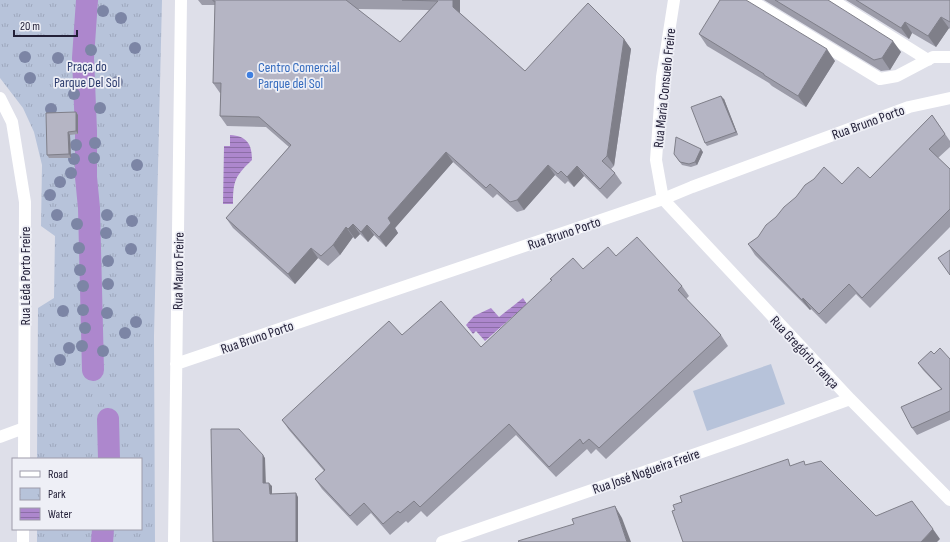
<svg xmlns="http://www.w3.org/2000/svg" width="950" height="542" viewBox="0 0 950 542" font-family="'Sofia Sans Condensed',sans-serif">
<defs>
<pattern id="park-tufts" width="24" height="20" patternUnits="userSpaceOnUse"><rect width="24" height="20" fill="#b7c3da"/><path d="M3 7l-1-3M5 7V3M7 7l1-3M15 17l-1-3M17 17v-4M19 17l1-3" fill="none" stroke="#9da7bc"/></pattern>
<pattern id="water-rules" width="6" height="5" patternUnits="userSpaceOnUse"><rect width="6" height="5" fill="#ad87cd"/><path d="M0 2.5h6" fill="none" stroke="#8c6ea7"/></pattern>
</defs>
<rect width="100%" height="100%" fill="#dedfe9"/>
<path fill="#b7c3da" d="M 771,364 L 785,404 L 707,431 L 693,391 Z"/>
<path fill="url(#park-tufts)" d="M 0,0 L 162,0 L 154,336 L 155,542 L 37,542 L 37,529 L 141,529 L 141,459 L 37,459 L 38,308 L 54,298 L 55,236 L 41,226 L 42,165 L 34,132 L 23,108 L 0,78 Z"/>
<path fill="url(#water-rules)" d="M 230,135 C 247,136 252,144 252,160 C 235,176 233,181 233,204 L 223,204 L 224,146 L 230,146 Z
M 523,298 L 527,304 L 485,341 L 476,331 L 473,334 L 466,325 L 474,316 L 491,308 L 499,317 Z"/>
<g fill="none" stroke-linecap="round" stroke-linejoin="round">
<path stroke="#ad87cd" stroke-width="22" d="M 87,0 L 83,58 L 86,131 L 86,177 L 89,208 L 93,370
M 108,419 L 109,459
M 102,542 L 103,529"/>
<path stroke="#fff" stroke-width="12" d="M 750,0 L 880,79 L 897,76 L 933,57 L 950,57
M 832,0 L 928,60
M 0,98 L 12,122 L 25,202 L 24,459
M 663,199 L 850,399 L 950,500
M 663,199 L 656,160 L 662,77 L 674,0
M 176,364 L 663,199 L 692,187 L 909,107 L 950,98
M 0,437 L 24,428
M 23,542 L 23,529
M 174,542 L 181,0
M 442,542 L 742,438 L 850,399"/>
</g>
<g fill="#7c85a5">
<circle cx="103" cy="11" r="6"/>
<circle cx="121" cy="18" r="6"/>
<circle cx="135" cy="48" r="6"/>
<circle cx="91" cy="50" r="6"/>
<circle cx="25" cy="57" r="6"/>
<circle cx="58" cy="58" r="6"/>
<circle cx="30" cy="78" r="6"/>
<circle cx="117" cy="82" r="6"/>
<circle cx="74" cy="94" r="6"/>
<circle cx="100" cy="108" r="6"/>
<circle cx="51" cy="109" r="6"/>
<circle cx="95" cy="143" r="6"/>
<circle cx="76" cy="145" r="6"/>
<circle cx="94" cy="158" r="6"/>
<circle cx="74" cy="159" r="6"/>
<circle cx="137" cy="165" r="6"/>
<circle cx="71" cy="173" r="6"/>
<circle cx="60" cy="182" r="6"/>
<circle cx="50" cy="195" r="6"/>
<circle cx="57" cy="215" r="6"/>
<circle cx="107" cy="215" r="6"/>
<circle cx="132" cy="221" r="6"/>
<circle cx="77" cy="224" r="6"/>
<circle cx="106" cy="233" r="6"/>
<circle cx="79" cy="248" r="6"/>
<circle cx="131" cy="249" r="6"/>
<circle cx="108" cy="261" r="6"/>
<circle cx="80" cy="270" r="6"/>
<circle cx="108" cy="284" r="6"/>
<circle cx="83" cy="286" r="6"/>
<circle cx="83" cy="310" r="6"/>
<circle cx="63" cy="311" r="6"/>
<circle cx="107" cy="313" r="6"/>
<circle cx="136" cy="322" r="6"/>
<circle cx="85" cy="328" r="6"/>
<circle cx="125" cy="333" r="6"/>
<circle cx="82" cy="346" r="6"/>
<circle cx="69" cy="348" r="6"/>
<circle cx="103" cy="351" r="6"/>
<circle cx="60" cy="360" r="6"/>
</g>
<path fill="#9c9ca9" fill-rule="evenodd" d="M 198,0 L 460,0 L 460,13 L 525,71 L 624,39 L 631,49 L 614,166 L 611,169 L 615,173 L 622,183 L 607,199 L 584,176 L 574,187 L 568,181 L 565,184 L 555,175 L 524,210 L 517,212 L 497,194 L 493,198 L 453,162 L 395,228 L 398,233 L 386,247 L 374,235 L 368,242 L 360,234 L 355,239 L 353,237 L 340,255 L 328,266 L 318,258 L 295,284 L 233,228 L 226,218 L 289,147 L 266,127 L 227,126 L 220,116 L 221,93 L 220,93 L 213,83 L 215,5 L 202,5 ZM 357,9 L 429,10 L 400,42 Z
M 764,0 L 828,0 L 901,52 L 890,70 L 881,71 Z
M 846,0 L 950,0 L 950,29 L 949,28 L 936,47 L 912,33 L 909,39 Z
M 699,34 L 835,61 L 806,107 L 772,86 L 769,83 L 707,46 Z
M 724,99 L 738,135 L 707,146 L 705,143 Z
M 76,112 L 78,115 L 78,134 L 70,135 L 71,158 L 49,158 L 47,155 Z
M 932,115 L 950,141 L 950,147 L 938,158 L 950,169 L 950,227 L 870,308 L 856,294 L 826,324 L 811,309 L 810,310 L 755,255 L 748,244 L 842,184 L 870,178 Z
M 703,152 L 697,165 L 691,167 L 682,165 L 674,154 Z
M 616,256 L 682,286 L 689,296 L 686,299 L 721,335 L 728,346 L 606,459 L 596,449 L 591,454 L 587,449 L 556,477 L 516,435 L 427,517 L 421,511 L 408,523 L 406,521 L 390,535 L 371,513 L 357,526 L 322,489 L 315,479 L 324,471 L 289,430 L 282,420 L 402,335 L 481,347 L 552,281 L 550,279 L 583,269 Z
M 934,354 L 950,359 L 950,420 L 917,435 L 912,428 L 941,389 L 923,370 L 918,363 Z"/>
<path fill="#7f7f89" d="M 453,0 L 460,0 L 460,17 L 453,7 Z
M 941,17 L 949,28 L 936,47 L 928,36 Z
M 905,22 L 912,33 L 909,39 L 901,28 Z
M 624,39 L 631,49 L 614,166 L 607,156 Z
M 893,41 L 901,52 L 890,70 L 882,58 Z
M 827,49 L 835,61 L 806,107 L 798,96 Z
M 721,96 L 724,99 L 738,135 L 736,132 Z
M 76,112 L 78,115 L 78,134 L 76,131 Z
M 68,132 L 70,135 L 71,158 L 69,154 Z
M 701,149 L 703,152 L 697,165 L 695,162 Z
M 446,152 L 453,162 L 395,228 L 398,233 L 386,247 L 379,237 L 388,218 Z
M 548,165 L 555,175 L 524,210 L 517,200 Z
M 577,166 L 584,176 L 574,187 L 567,177 Z
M 353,224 L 360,234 L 355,239 L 348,229 Z
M 367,225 L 374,235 L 368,242 L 361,232 Z
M 346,227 L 353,237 L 340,255 L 333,245 Z
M 311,248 L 318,258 L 295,284 L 288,274 Z
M 803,298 L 811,309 L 810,310 L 802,300 Z
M 263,455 L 265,458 L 266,486 L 263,483 Z
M 269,483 L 272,486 L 272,497 L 270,494 Z
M 296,493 L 298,497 L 298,542 L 296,542 Z
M 615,506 L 622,518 L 631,542 L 627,542 Z
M 933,529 L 940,539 L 937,542 L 921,542 Z"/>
<path fill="#b5b5c4" stroke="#7f7f89" d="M 213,0 L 346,0 L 400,42 L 438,1 L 402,0 L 453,0 L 453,7 L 525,71 L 588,3 L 624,39 L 607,156 L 602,161 L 615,173 L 600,189 L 577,166 L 567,177 L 561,171 L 558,174 L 548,165 L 517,200 L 510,202 L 490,184 L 486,188 L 446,152 L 388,218 L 391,223 L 379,237 L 367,225 L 361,232 L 353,224 L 348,229 L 346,227 L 333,245 L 321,256 L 311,248 L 288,274 L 226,218 L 291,145 L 259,117 L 220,116 L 221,83 L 213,83 L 215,1 L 213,1 Z
M 720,0 L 746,0 L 827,49 L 798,96 L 764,75 L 764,74 L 699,34 Z
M 775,0 L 828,0 L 893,41 L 882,58 L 874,60 Z
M 856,0 L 950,0 L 950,22 L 941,17 L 928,36 L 905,22 L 901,28 Z
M 721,96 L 736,132 L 705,143 L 691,107 Z
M 76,112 L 76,131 L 68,132 L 69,154 L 47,155 L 46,113 Z
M 932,115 L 945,134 L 929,149 L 950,169 L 950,209 L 862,298 L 849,284 L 819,314 L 803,298 L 802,300 L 748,244 L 758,237 L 766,225 L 776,217 L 784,207 L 796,197 L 805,185 L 814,179 L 824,167 L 842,184 L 858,167 L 870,178 Z
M 676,137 L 701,149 L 695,162 L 689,164 L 680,162 L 674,154 Z
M 637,237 L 682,286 L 678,290 L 721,335 L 599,448 L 589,439 L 583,444 L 580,439 L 549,467 L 509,424 L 420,507 L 414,501 L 400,513 L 398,511 L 383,524 L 364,503 L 350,516 L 315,479 L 325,470 L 282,420 L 389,321 L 402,335 L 441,301 L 481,347 L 552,280 L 550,279 L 573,258 L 583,269 L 608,247 L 616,256 Z
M 950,250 L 950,275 L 938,258 Z
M 940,348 L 950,359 L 950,411 L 912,428 L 901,407 L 942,389 L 918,363 L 931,351 L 934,354 Z
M 211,429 L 239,429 L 263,455 L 263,483 L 269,483 L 270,494 L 296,493 L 296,542 L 213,542 Z
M 788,459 L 790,466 L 804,461 L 805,465 L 821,461 L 876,516 L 912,501 L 933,529 L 921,542 L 683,542 L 672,511 L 675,510 L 673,505 L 682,502 L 680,496 Z
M 615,506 L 627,542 L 519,542 L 518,541 L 574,524 L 572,519 Z"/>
<circle fill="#3f7fe0" stroke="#eeeff6" stroke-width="1.5" cx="250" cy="75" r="4"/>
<g text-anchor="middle" stroke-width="3.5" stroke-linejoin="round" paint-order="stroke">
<g font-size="14" fill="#2c3b6d" stroke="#eeeff6">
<text x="87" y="71">Praça do<tspan x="87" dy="16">Parque Del Sol</tspan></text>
</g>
<g font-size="14" fill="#366cbe" stroke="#eeeff6" text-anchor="start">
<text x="258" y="72">Centro Comercial<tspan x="258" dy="16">Parque del Sol</tspan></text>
</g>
<g font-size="14" fill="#232038" stroke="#eeeff6">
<text transform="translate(664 88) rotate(-84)" y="5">Rua Maria Consuelo Freire</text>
<text transform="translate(868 122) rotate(-20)" y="5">Rua Bruno Porto</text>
<text transform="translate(564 233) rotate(-19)" y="5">Rua Bruno Porto</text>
<text transform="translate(178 271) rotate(-89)" y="5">Rua Mauro Freire</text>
<text transform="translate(25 276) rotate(-90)" y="5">Rua Lêda Porto Freire</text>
<text transform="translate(257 337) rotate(-19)" y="5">Rua Bruno Porto</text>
<text transform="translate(805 352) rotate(47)" y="5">Rua Gregório França</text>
<text transform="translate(646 471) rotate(-19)" y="5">Rua José Nogueira Freire</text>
</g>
</g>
<rect x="12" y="458" width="130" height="72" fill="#eeeff6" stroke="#9d9caa"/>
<rect x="20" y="471" width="20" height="6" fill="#ffffff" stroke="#9d9caa"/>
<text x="48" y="478" font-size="12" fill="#232038">Road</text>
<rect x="20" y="488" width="20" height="12" fill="url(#park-tufts)" stroke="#9d9caa"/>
<text x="48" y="498" font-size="12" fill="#232038">Park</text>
<rect x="20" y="508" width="20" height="12" fill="url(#water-rules)" stroke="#9d9caa"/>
<text x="48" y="518" font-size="12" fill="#232038">Water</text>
<path d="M14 30v6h63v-6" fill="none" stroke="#232038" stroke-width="2"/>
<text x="20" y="30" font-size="12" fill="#232038" stroke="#eeeff6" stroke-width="3" paint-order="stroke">20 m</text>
</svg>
